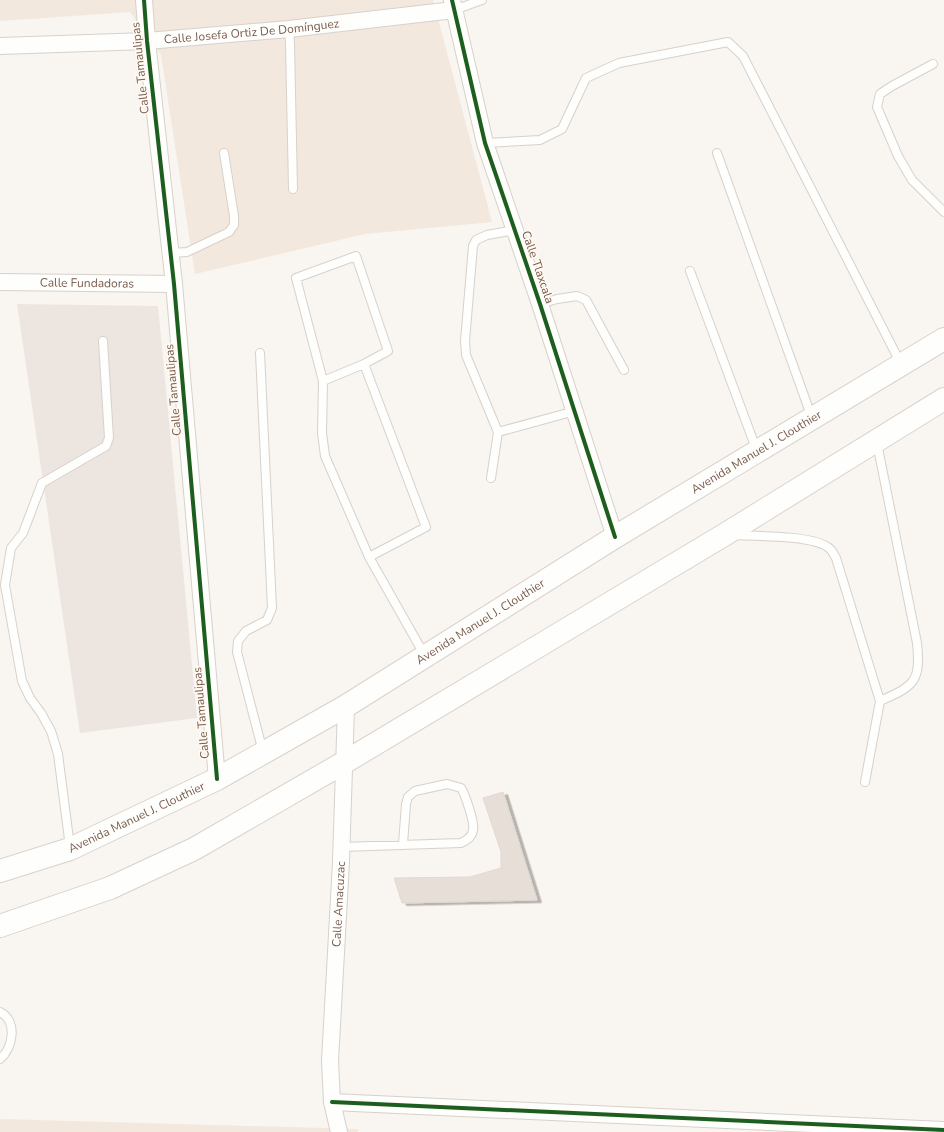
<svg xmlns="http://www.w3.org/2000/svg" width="944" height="1132" viewBox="0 0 944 1132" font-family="'Nunito Sans',sans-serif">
<defs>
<filter id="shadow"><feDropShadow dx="4.5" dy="2.5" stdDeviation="0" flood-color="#0004"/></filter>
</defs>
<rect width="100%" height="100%" fill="#f9f5f0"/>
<path fill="#f2e8de" d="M 0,0 L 433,0 L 492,222 L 365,234 L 195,274 L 161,55 L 130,12 L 0,21 Z
M 0,1119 L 358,1129 L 358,1132 L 0,1132 Z"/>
<path fill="#ede5e0" d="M 17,304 L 158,306 L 197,718 L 80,733 Z"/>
<path fill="#e6ded7" stroke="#e2d8d2" filter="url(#shadow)" d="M 503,792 L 537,900 L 402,903 L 394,878 L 470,877 L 501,868 L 501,852 L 483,798 Z"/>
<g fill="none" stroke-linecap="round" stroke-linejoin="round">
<defs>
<path id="lane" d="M 454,10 L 482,0
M 289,29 L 290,44 L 293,189
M 933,64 L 892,86 L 880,94 L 877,107 L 898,156 L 912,180 L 944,212
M 485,143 L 540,140 L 562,129 L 586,78 L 619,63 L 728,42 L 743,56 L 901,364
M 717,153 L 812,418
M 170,253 L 187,252 L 229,232 L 234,225 L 234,216 L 224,153
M 690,271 L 757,451
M 540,304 L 557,299 L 577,296 L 586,300 L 624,370
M 260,353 L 272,608 L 267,620 L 246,631 L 238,641 L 237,652 L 263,752
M 364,364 L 426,527 L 369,557
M 323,381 L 364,364 L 388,351 L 356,256 L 296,278 L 323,381 L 322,433 L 325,456 L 369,557 L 425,656
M 498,432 L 575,411
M 877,443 L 917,643 C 921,682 914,686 880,701
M 491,478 L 498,432 L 466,355 L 465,341 L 473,246 L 476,240 L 487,235 L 515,230
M 733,535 C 755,536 813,535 829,548 C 832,550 834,555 836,558 L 880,701 L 865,782
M 70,847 L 58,754 L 51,731 L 41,713 L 30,698 L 22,681 L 5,585 L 11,548 L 23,533 L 42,483 L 106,446 L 109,438 L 103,341
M 341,847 L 461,843 C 467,840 472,837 473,830 C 475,823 465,794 461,788 L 447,784 L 415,791 L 408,797 L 406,804 L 403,844
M 0,1012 C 18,1021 13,1048 0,1059"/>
<g id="street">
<path d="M 144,0 L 147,41 L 174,284 L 217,779"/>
<path d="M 452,0 L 485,143 L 540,304 L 615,537"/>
<path id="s1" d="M 0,46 L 147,41 L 289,29 L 454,10"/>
<path id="s2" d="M 0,282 L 174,284"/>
<path d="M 332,1102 L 944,1130"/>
<path id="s3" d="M 339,1132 L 332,1102 L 330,1061 L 341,862 L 346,706"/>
</g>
<g id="secondary">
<path id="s4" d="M 0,871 L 70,849 L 217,779 L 263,753 L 346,706 L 615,537 L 944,339"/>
<path d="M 0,926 L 110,888 L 194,849 L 345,762 L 724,535 L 944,399"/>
</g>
</defs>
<use href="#lane" stroke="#d7d1cb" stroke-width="10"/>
<use href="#street" stroke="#d7d1cb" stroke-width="18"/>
<use href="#secondary" stroke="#d9d2cb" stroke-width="24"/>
<use href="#lane" stroke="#fefefd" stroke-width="8"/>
<use href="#street" stroke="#fefefd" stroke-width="16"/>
<use href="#secondary" stroke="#fefefd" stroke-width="22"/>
<defs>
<path id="cycleway" d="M 144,0 L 147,41 L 174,284 L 217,779
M 452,0 L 485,143 L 540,304 L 615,537
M 332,1102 L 944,1130"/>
</defs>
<use href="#cycleway" stroke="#fffaf3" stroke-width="6"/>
<use href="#cycleway" stroke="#1b5e20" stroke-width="4"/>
</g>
<g text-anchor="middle" stroke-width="3" stroke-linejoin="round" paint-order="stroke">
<g font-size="12" fill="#7a5c4d" stroke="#fffaf3">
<text dy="4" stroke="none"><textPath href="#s1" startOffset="252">Calle Josefa Ortiz De Domínguez</textPath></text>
<text transform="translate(140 68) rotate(-96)" y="4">Calle Tamaulipas</text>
<text transform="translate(538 267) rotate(71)" y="4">Calle Tlaxcala</text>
<text dy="4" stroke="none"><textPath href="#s2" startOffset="87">Calle Fundadoras</textPath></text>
<text transform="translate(173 390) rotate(-95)" y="4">Calle Tamaulipas</text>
<text dy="4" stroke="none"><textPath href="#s4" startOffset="867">Avenida Manuel J. Clouthier</textPath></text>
<text dy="4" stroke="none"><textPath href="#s4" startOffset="543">Avenida Manuel J. Clouthier</textPath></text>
<text transform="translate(201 713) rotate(-95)" y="4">Calle Tamaulipas</text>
<text dy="4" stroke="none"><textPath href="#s4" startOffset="147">Avenida Manuel J. Clouthier</textPath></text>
<text dy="4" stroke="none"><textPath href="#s3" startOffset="229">Calle Amacuzac</textPath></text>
</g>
</g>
</svg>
